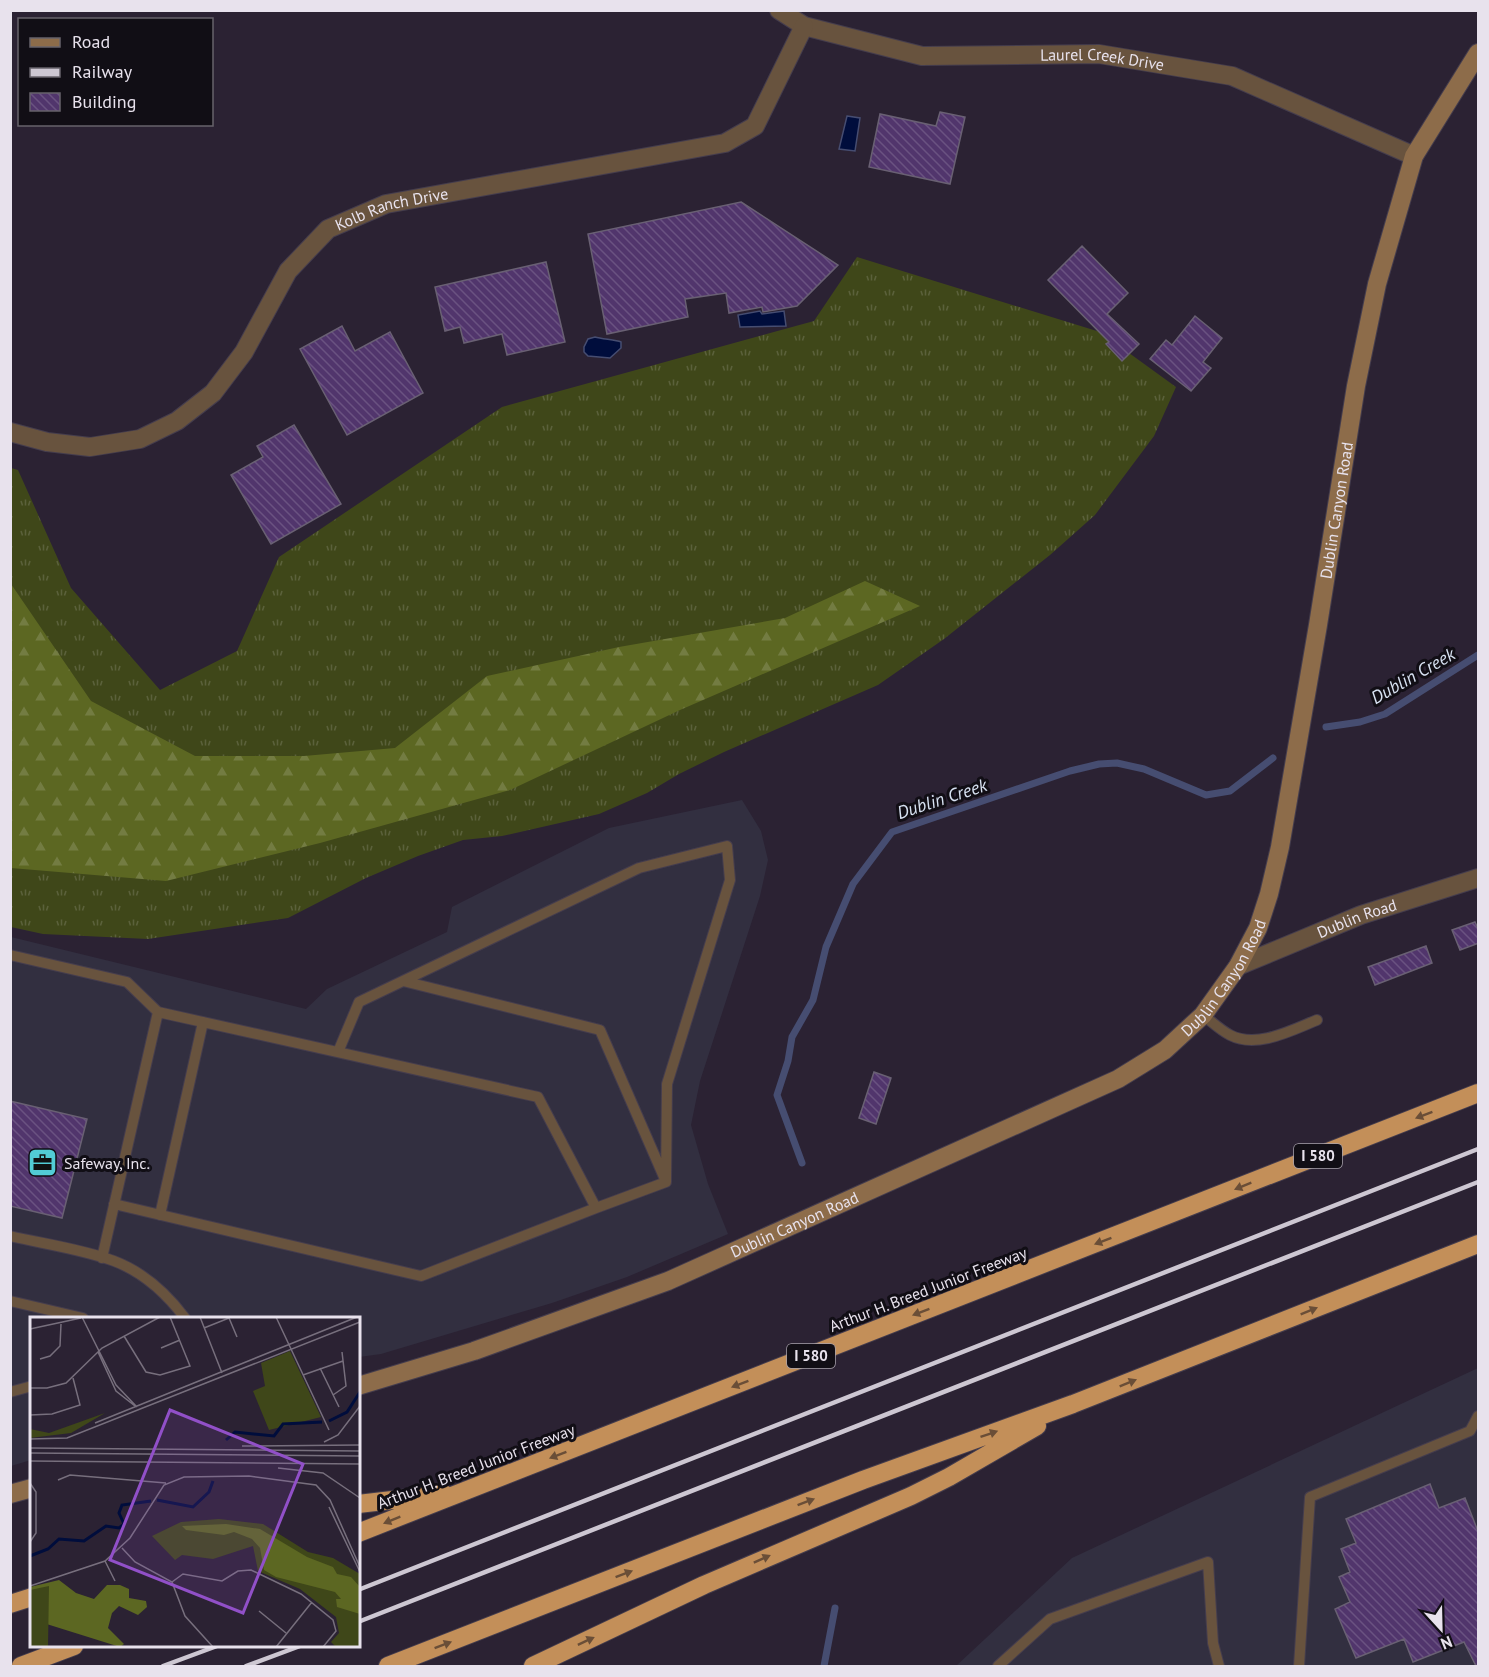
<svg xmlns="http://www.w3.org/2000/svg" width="1489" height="1677" viewBox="0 0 1489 1677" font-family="'PT Sans',sans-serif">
<defs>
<pattern id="grass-tufts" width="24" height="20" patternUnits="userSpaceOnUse" patternTransform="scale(1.5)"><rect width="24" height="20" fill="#3f4719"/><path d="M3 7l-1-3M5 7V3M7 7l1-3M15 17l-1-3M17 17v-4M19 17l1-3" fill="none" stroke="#5b613b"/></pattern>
<pattern id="forest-firs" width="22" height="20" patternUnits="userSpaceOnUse" patternTransform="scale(1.5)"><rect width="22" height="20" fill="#5c6722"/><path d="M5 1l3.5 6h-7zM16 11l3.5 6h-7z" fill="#737c42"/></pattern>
<pattern id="building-back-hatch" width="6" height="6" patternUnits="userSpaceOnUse" patternTransform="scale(1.5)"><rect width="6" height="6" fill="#51356c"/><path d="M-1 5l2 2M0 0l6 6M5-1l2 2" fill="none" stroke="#6a5281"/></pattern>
</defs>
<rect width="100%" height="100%" fill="#2b2233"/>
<path fill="#322f40" d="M 742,800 L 761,831 L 768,860 L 760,896 L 700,1081 L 691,1125 L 708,1184 L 728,1234 L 627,1277 L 552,1303 L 381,1354 L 359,1357 L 358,1318 L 32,1318 L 31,1460 L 11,1466 L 11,937 L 306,1009 L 327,989 L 447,932 L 452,907 L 609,828 Z
M 1478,1368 L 1478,1666 L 956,1666 L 1072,1558 Z"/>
<path fill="url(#grass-tufts)" d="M 857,257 L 1100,332 L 1176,387 L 1154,436 L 1095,515 L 1050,555 L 944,639 L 878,685 L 724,752 L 679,774 L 647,793 L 599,814 L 502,836 L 463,840 L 418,856 L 366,878 L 288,918 L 148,939 L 43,934 L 11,927 L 11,468 L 18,470 L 71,588 L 160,690 L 237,651 L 279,557 L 502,407 L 814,321 Z"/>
<path fill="url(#forest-firs)" d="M 865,581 L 920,606 L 680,710 L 510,790 L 320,843 L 166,881 L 11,868 L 11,584 L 91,701 L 195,756 L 304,756 L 395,748 L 487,676 L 619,647 L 785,618 Z"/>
<path fill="#000d3c" stroke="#464d71" stroke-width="1.5" d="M 847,116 L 860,118 L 855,151 L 839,149 Z
M 760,311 L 762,314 L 784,311 L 786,326 L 740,327 L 738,315 Z
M 595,337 C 602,339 616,340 621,342 L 621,348 L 610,358 L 588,356 L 584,352 L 584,347 L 588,339 Z"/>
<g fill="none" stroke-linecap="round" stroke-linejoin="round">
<path stroke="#464d71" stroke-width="7" d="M 1326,727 L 1360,722 L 1385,714 L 1478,655
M 802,1163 L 777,1095 L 788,1061 L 792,1037 L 813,1000 L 826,947 L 853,884 L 892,832 L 1070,771 L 1099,764 L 1117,763 L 1144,769 L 1206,795 L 1230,791 L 1273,758
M 824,1666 L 835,1608"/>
</g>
<path fill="url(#building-back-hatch)" stroke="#696073" stroke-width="1.5" d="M 940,112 L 965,117 L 950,184 L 869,167 L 880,114 L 936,126 Z
M 741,202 L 838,265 L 797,306 L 763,312 L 762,307 L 729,313 L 726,293 L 685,299 L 688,317 L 607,334 L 588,234 Z
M 1082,246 L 1128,293 L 1107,314 L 1139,344 L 1122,361 L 1106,344 L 1109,342 L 1048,280 Z
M 546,262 L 565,342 L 507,355 L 502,334 L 464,343 L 460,327 L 445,331 L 435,287 Z
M 1195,316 L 1222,338 L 1203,362 L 1211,368 L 1191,391 L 1150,359 L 1166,340 L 1172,345 Z
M 342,326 L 355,351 L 390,332 L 423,393 L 347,435 L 300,349 Z
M 294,425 L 341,504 L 271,544 L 231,475 L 263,457 L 257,446 Z
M 1475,922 L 1479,931 L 1479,943 L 1460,950 L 1452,930 Z
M 1426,946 L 1432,963 L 1375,985 L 1368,967 Z
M 874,1072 L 891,1078 L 876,1124 L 859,1118 Z
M 10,1101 L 87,1119 L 62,1218 L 10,1206 Z
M 1430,1484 L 1439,1508 L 1465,1498 L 1479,1534 L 1479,1666 L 1476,1666 L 1464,1642 L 1413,1662 L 1404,1639 L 1356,1658 L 1335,1609 L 1350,1602 L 1339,1577 L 1350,1572 L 1341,1549 L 1356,1543 L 1346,1519 Z"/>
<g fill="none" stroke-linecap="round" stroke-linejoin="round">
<defs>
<path id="service" d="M 10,955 L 127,982 L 158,1012 L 102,1258
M 403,981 L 600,1030 L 664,1177
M 1203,1015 C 1211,1021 1220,1030 1230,1035 C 1257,1049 1292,1030 1317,1020
M 338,1052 L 359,1002 L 639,868 L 727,846 L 730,880 L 667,1084 L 666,1182 L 596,1208
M 114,1204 L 421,1276 L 596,1208 L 538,1097 L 158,1012
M 160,1215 L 203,1022
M 10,1236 C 44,1244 82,1249 114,1261 C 143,1272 167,1294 185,1318
M 10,1301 L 83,1318
M 10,1392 L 32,1386
M 998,1666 L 1050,1619 L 1208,1562 L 1213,1643 L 1219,1666
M 1299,1666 L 1310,1497 L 1470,1431 L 1478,1416"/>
<g id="minor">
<path id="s1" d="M 779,10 L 804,26 L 922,56 L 1099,54 L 1232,76 L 1414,156"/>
<path id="s2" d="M 10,432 L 47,442 L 90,447 L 140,439 L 177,421 L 213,393 L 244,352 L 288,271 L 328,229 L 386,204 L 725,143 L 755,126 L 804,26"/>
<path id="s3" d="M 1238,966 L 1361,915 L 1478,878"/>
</g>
<g id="secondary">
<path id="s4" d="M 358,1386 L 474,1351 L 668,1281 L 1118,1079 L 1165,1050 L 1203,1015 L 1238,966 L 1258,928 L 1269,894 L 1280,847 L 1318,625 L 1356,386 L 1377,284 L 1414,156 L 1478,53"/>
<path d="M 10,1494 L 32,1488"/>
</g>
<path id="motorway" d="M 358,1504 L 444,1494
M 358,1533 L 1478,1093
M 10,1604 L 32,1597
M 21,1666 L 74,1646
M 388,1666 L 863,1480 L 1073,1404 L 1478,1244
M 533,1666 L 704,1585 L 911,1496 L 949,1477 L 1037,1426"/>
</defs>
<use href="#service" stroke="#453d4d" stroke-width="12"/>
<use href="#minor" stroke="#453d4d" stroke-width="20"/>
<use href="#secondary" stroke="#453d4d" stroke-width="20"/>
<use href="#motorway" stroke="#453d4d" stroke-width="20"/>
<use href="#service" stroke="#68533e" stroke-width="10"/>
<use href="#minor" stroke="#68533e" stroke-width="18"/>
<use href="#secondary" stroke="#8d6c4a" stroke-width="18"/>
<use href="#motorway" stroke="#c38f59" stroke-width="18"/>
<path stroke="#cdc7d2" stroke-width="4.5" d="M 358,1590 L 1478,1149
M 358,1622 L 1478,1182
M 163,1666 L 217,1646
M 246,1666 L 300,1646"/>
</g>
<defs><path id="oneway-solid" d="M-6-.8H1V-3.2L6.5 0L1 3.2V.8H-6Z" transform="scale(1.5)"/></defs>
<g fill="#6a4e37">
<use href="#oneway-solid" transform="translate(1424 1115) rotate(159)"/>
<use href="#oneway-solid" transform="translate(1243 1186) rotate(158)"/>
<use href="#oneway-solid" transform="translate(1103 1241) rotate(159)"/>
<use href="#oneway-solid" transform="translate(1309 1311) rotate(-22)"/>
<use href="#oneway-solid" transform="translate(921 1312) rotate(159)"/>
<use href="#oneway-solid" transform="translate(1128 1383) rotate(-22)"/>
<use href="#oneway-solid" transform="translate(740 1384) rotate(159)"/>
<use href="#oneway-solid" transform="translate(989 1434) rotate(-19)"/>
<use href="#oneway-solid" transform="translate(558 1455) rotate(159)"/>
<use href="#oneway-solid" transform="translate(806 1502) rotate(-21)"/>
<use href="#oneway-solid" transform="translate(392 1520) rotate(158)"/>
<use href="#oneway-solid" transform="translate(762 1559) rotate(-24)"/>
<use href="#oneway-solid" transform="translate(624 1574) rotate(-21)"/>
<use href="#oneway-solid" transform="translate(586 1641) rotate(-25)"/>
<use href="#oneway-solid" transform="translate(443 1645) rotate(-21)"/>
</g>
<defs>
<symbol id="office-square" viewBox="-11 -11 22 22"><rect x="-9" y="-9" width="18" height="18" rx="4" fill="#52ccd5" stroke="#110e15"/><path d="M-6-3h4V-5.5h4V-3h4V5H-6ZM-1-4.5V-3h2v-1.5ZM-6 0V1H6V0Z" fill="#111"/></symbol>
</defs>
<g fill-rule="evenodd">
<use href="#office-square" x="26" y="1146" width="33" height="33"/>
</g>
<g text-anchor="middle" stroke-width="6" stroke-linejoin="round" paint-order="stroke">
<g fill="#110e15" stroke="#a8a2ac" stroke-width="1.5">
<rect x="1294" y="1144" width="48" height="24" rx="4.5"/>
<rect x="787" y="1344" width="48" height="24" rx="4.5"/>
</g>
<g font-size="15" font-weight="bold" fill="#e8e2ed">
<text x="1318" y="1161">I 580</text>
<text x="811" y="1361">I 580</text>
</g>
<g font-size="16" fill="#e8e2ed" stroke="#110e15">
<text dy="6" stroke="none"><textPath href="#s1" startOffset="332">Laurel Creek Drive</textPath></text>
<text dy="6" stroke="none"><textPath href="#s2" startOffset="488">Kolb Ranch Drive</textPath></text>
<text dy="6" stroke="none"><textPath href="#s4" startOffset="1456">Dublin Canyon Road</textPath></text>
<text dy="6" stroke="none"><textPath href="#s3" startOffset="128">Dublin Road</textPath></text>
<text dy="6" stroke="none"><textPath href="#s4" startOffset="970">Dublin Canyon Road</textPath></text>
<text dy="6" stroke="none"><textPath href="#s4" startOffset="466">Dublin Canyon Road</textPath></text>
<text transform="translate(928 1289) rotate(-21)" y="6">Arthur H. Breed Junior Freeway</text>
<text transform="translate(476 1466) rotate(-21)" y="6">Arthur H. Breed Junior Freeway</text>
</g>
<g font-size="16" fill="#e8e2ed" stroke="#110e15" text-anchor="start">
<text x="64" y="1169">Safeway, Inc.</text>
</g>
<g font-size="18" font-style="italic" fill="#d8e2f2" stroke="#110e15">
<text transform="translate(1413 676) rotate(-30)" y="6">Dublin Creek</text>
<text transform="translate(942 799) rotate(-18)" y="6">Dublin Creek</text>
</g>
</g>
<g transform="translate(30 1317)">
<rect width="330" height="330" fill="#2b2233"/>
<path d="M 75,96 L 41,116 L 0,121 L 0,112 L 19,116 ZM 189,202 L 233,207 L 278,235 L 303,241 L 330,257 L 330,330 L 306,330 L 301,325 L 309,316 L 306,300 L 270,272 L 228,254 L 223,229 L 183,242 L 152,238 L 145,243 L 122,219 L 151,205 Z" fill="#3f4719"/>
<path d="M 196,207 L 230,212 L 277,240 L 303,250 L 307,257 L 321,260 L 330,270 L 330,297 L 307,290 L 306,282 L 311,282 L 305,275 L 246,260 L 234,253 L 230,231 L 222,222 L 204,215 L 194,218 L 156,213 L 152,209 ZM 29,263 L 46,276 L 64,282 L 77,268 L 90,268 L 99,272 L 99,281 L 116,284 L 117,290 L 108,298 L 89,289 L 82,296 L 78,311 L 94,327 L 90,330 L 7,304 L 0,311 L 0,270 Z" fill="#5c6722"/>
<path d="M 260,34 L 291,100 L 239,113 L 223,74 L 235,69 L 231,46 ZM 19,269 L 18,330 L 0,330 L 0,273 Z" fill="#3f4719"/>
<path fill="none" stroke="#000d3c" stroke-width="3" d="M 299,104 L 317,95 L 330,75M 196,123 L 205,115 L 244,119 L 253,107 L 292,105M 127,183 L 163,190 L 179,175 L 183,164M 0,239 L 18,232 L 29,222 L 54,224 L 76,209 L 89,211 L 94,207 L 89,196 L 92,188 L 121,184"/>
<path fill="none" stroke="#776f7d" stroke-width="1.5" d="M 52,0 L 86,68 L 107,90M 170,0 L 192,56M 246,0 L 299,113M 174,11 L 199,1 L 207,20M 0,12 L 51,1M 94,19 L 116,55 L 130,58 L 160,49 L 140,0M 131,31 L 150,23M 68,35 L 86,74 L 105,89M 10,42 L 20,39 L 30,29 L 31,7M 290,51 L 309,90M 273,58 L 313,44M 0,71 L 17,71 L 36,66 L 72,31 L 130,0M 303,78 L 316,69 L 312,35M 0,98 L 22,97 L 50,88 L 43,61M 65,106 L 327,0M 0,122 L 37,121 L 330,5M 294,125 L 308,118 L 330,89M 212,129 L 330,128M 0,131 L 330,134M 0,136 L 330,139M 0,144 L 330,147M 248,151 L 293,156 L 330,181M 28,163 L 40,158 L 136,166M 0,166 L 6,175 L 6,216 L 0,225M 299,190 L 330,255M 92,231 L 105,245 L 142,265 L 155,299 L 183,330M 75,244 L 85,264M 142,265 L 153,257 L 192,264 L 208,254 L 221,253 L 271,277 L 303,303 L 306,314 L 293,330M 0,269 L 75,244 L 100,221 L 134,168 L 154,160 L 219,159 L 286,168 L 300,183 L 330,250M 229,294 L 256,316M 246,330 L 282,285"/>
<path fill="#9150c8" fill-opacity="0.15" stroke="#9150c8" stroke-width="3" d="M 140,93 L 273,147 L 213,296 L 80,243 Z"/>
<rect width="330" height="330" fill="none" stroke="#e8e2ed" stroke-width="3"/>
</g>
<rect width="1489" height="1677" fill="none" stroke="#e8e2ed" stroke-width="24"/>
<rect x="18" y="18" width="195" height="108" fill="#110e15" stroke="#67636b" stroke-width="1.5"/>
<rect x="30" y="38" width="30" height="9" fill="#8d6c4a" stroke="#67636b" stroke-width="1.5"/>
<text x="72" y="48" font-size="18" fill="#e8e2ed">Road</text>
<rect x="30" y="68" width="30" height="9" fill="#cdc7d2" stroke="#67636b" stroke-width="1.5"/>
<text x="72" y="78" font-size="18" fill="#e8e2ed">Railway</text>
<rect x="30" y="93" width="30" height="18" fill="url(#building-back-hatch)" stroke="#67636b" stroke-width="1.5"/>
<text x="72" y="108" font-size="18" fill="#e8e2ed">Building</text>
<g transform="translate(1441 1629) rotate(158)" stroke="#110e15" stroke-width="4.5" paint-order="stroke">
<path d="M0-4.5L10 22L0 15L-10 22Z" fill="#e8e2ed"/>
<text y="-9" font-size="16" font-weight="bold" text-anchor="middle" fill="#e8e2ed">N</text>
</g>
</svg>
